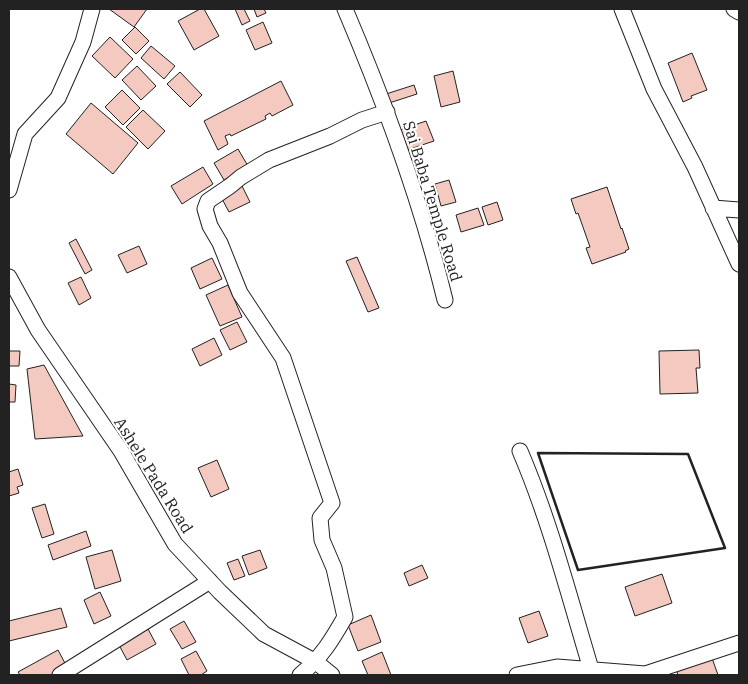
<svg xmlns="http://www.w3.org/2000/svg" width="748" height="684" viewBox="0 0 748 684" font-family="'IBM Plex Serif',serif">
<rect width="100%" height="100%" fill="#fff"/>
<path fill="#f3c9c0" stroke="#222" d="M 109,9 L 147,9 L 134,27 Z
M 200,9 L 204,9 L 219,36 L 194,50 L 178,21 Z
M 235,9 L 244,9 L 250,21 L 242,25 Z
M 254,9 L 264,9 L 266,13 L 257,17 Z
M 263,22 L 272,43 L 255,50 L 246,30 Z
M 135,27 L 149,41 L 136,54 L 122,40 Z
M 110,37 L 133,59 L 115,78 L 92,56 Z
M 151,46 L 175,66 L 164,79 L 141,58 Z
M 692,53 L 707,90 L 691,96 L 692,98 L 683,102 L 668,63 Z
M 137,66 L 156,86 L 141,100 L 122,80 Z
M 453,71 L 460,102 L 441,107 L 434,76 Z
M 180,72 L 202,95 L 190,107 L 167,84 Z
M 281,81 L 293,105 L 272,116 L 270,113 L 265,116 L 266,119 L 231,136 L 230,134 L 225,136 L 228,144 L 218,150 L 204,121 Z
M 414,85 L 417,94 L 386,104 L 383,95 Z
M 122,90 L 140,108 L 123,125 L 105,107 Z
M 91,103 L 138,143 L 113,174 L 66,134 Z
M 143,110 L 165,131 L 148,149 L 126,127 Z
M 426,121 L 434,141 L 404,151 L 397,131 Z
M 238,149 L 248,166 L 224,180 L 214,163 Z
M 203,167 L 213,184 L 182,204 L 171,186 Z
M 449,180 L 456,202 L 441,206 L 435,184 Z
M 242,186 L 250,202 L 229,212 L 221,197 Z
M 607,187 L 621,229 L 622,228 L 629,249 L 625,251 L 626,252 L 592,264 L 586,248 L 590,247 L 578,213 L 576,214 L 571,199 Z
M 497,202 L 503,220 L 488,225 L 482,207 Z
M 478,208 L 484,225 L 461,232 L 456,215 Z
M 76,239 L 92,270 L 85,274 L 69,243 Z
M 139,246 L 147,264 L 127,273 L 118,255 Z
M 357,257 L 379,308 L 368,312 L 346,261 Z
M 212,258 L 222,279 L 200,289 L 191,268 Z
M 81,277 L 91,298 L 79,305 L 68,283 Z
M 228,285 L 242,317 L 220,326 L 206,295 Z
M 237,322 L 247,342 L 230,350 L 220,330 Z
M 214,338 L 222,355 L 200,366 L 192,349 Z
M 699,350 L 700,368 L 696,368 L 698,393 L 660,394 L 659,351 Z
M 9,351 L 20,351 L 19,366 L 9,366 Z
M 44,365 L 83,436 L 35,439 L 27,369 Z
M 9,384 L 16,385 L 15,402 L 9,402 Z
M 217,460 L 229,489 L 211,497 L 198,468 Z
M 18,469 L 23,485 L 17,487 L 19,493 L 9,496 L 9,472 Z
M 45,504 L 54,534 L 42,538 L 32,508 Z
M 86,531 L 91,546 L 53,560 L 48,545 Z
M 112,550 L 121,581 L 95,589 L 86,557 Z
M 260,550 L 267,568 L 249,575 L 242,556 Z
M 238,559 L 245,576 L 234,580 L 227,563 Z
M 422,565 L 428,578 L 409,586 L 404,573 Z
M 662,574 L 672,603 L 635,616 L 625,587 Z
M 100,592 L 111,616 L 94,624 L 84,600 Z
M 61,608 L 67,627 L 9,641 L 9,621 Z
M 539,611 L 548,636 L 528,643 L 519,618 Z
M 371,615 L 381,642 L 358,651 L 348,625 Z
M 184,621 L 196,642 L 182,649 L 170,629 Z
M 148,629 L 156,644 L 127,660 L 119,645 Z
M 58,650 L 67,667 L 52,675 L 20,675 L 18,672 Z
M 196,651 L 207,671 L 201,675 L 189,675 L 181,659 Z
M 382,652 L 391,675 L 368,675 L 362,661 Z
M 712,658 L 718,675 L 678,675 L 676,669 Z"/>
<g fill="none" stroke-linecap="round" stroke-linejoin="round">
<defs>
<path id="street" d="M 345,9 C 385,103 421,201 445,300
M 622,9 L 654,89 L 695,167 L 739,264
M 734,9 L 739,12
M 9,190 L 25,134 L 58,98 L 83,42 L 92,9
M 713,208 L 739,210
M 9,277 L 38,330 L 121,451 L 175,544 L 220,592 L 264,634 L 316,662 L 332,675
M 520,451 C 550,521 569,596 591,669 L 595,675
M 60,675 L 210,581
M 300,675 C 321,658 332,640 345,617 L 334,568 L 322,540 L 320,518 L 332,503 L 283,358 L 240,293 L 220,243 L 210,226 L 205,209 L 208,201 L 230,186 L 241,177 L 269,160 L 330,136 L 362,120 L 387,112
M 517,675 L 557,667 L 645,674 L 739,643"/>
</defs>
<use href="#street" stroke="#222" stroke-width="17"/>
<use href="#street" stroke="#fff" stroke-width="15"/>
<path stroke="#222" stroke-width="2.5" d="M 538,453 L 688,454 L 725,548 L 578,570 Z"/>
</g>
<g text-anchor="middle" stroke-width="4" stroke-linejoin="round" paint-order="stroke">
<g font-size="16" fill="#222" stroke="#fff">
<text transform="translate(433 201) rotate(73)" y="6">Sai Baba Temple Road</text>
<text transform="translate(154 475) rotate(58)" y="6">Ashele Pada Road</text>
</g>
</g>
<rect width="748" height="684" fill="none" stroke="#222222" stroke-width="20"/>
</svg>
